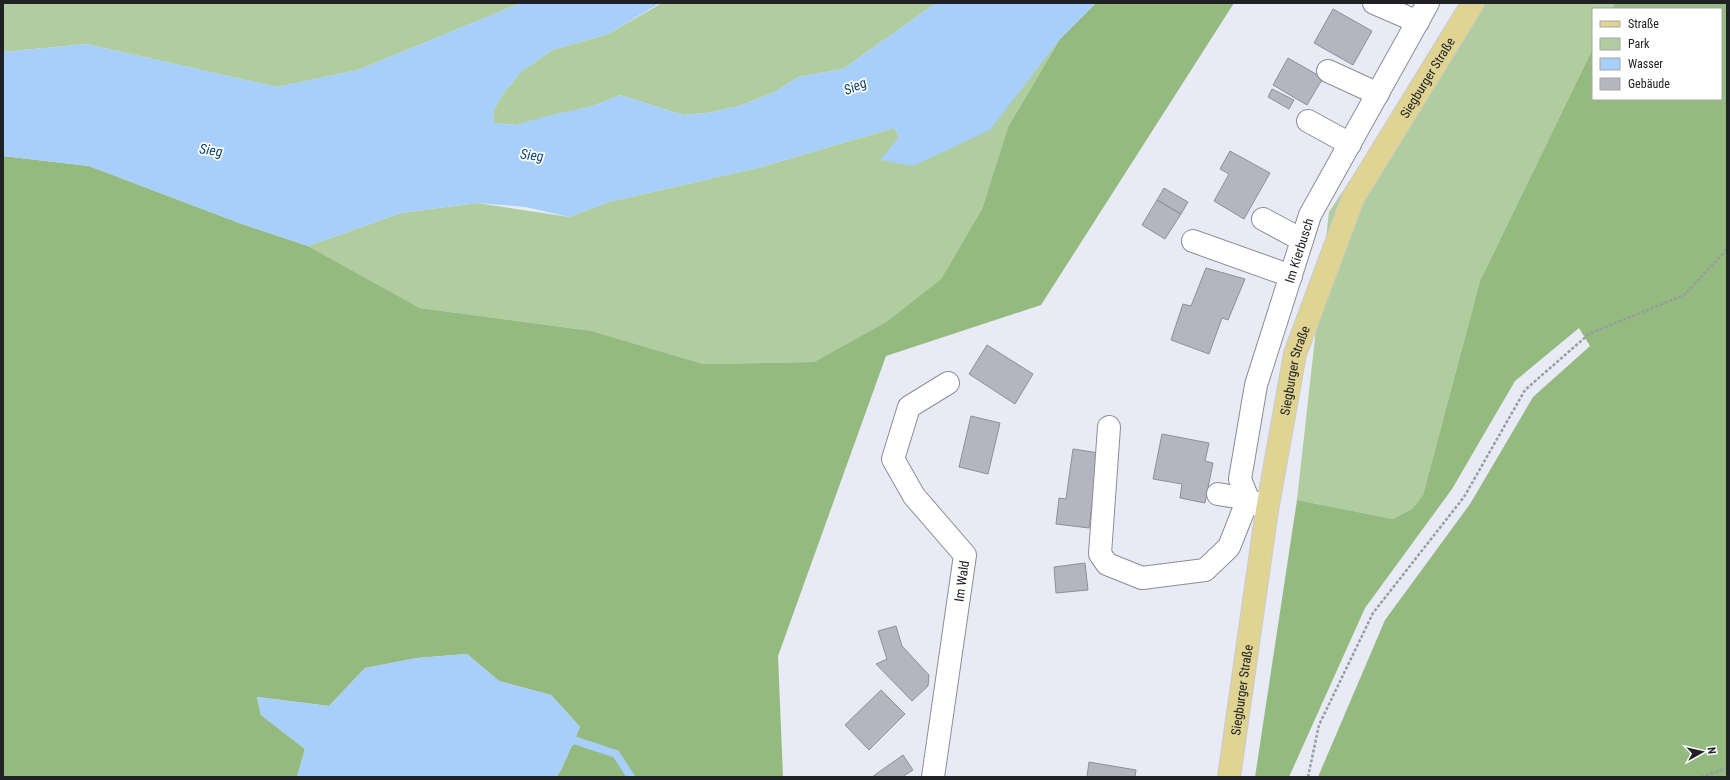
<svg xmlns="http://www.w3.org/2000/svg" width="1730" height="780" viewBox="0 0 1730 780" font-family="'Roboto Condensed',sans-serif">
<rect width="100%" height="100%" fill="#e8eaf5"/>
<path fill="#afcd9e" d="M 3,3 L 521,3 L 358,70 L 277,87 L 86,44 L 3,52 Z
M 662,3 L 936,3 L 843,69 L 798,77 L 775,92 L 739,106 L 707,113 L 683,115 L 620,95 L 593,106 L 545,117 L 517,125 L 494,123 L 493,112 L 502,95 L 521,72 L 552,50 L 608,34 Z
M 1468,3 L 1615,3 L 1612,9 L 1593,9 L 1593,48 L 1480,281 L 1423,495 L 1412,509 L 1393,519 L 1297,500 L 1329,212 Z
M 1060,39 L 1008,127 L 982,209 L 941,279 L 886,322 L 814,362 L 703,364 L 592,331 L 420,308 L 308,246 L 401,213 L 477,203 L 569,217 L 609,202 L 761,167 L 894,128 L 899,137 Z"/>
<path fill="#95ba7f" d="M 1096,3 L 1234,3 L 1041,305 L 886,356 L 778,656 L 783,777 L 556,777 L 561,770 L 580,727 L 551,695 L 499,681 L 467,654 L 417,658 L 365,668 L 329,706 L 257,697 L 261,715 L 305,749 L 297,777 L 3,777 L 3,156 L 89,166 L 242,224 L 308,246 L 420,308 L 592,331 L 703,364 L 814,362 L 886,322 L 941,279 L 982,209 L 1008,127 L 1060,39 Z
M 1615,3 L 1727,3 L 1727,777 L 1318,777 L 1385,620 L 1470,504 L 1533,397 L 1590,346 L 1579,328 L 1515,381 L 1452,489 L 1365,608 L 1289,777 L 1255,777 L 1297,500 L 1393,519 L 1412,509 L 1423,495 L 1480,281 L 1593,48 L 1593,99 L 1721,99 L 1721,9 L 1612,9 Z"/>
<path fill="#a7cff9" d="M 521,3 L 660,3 L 608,34 L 552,50 L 521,72 L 502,95 L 493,112 L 494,123 L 517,125 L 543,117 L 593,106 L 620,95 L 683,115 L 707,113 L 739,106 L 775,92 L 798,77 L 843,69 L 936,3 L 1096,3 L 1060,39 L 990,130 L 913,166 L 880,160 L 899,137 L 894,128 L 761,167 L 609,202 L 569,217 L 526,207 L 477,203 L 401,213 L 308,246 L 242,224 L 89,166 L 3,156 L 3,52 L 86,44 L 277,87 L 358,70 Z
M 467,654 L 499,681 L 551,695 L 580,727 L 561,770 L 556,777 L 297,777 L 305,749 L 261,715 L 257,697 L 329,706 L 365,668 L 417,658 Z"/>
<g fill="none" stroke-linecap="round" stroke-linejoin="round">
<path stroke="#a7cff9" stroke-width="8" d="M 565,745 L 574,740 L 616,754 L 631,777"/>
</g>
<path fill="#b4b5c0" stroke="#8e8f99" d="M 1333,9 L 1372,31 L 1353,65 L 1314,43 Z
M 1288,58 L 1323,78 L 1307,105 L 1273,85 Z
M 1272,89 L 1294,100 L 1289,109 L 1268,97 Z
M 1230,151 L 1270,173 L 1244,219 L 1214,201 L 1229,174 L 1220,169 Z
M 1164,188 L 1188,202 L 1181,214 L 1157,200 Z
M 1157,200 L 1181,214 L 1165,239 L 1142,225 Z
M 1206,268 L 1245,279 L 1228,320 L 1222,318 L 1209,354 L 1171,340 L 1183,304 L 1191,306 Z
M 987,345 L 1033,374 L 1015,404 L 969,374 Z
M 971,416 L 1000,423 L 988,474 L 959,467 Z
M 1162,434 L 1209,443 L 1205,461 L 1213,463 L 1205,503 L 1180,498 L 1182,484 L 1153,479 Z
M 1073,449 L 1099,453 L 1089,528 L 1056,524 L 1059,498 L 1066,499 Z
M 1085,563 L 1088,590 L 1056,593 L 1054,567 Z
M 896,626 L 902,646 L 929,675 L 928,686 L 912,701 L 876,664 L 887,659 L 878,631 Z
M 881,690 L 905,714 L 869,750 L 845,725 Z
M 903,755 L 913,770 L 902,777 L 872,777 Z
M 1089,762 L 1136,770 L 1135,777 L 1087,777 Z"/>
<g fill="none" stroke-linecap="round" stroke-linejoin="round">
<defs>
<g id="minor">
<path d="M 1374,3 L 1418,22"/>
<path d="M 1328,71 L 1378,94"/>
<path d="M 1308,121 L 1350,144"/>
<path d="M 1263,219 L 1302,240"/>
<path d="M 1193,241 L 1291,276"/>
<path d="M 1109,427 L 1100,554 L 1107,564 L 1142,578 L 1205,570 L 1229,547 L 1248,499 L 1218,494"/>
<path id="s1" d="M 1267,510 L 1248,499 L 1240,479 L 1256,385 L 1310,215 L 1428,3"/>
<path id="s2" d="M 933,777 L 965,555 L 914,496 L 893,459 L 909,407 L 948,383"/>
</g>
<g id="major">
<path id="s3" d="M 1229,777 L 1267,510 L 1295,354 L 1353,198 L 1473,3"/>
</g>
</defs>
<use href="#minor" stroke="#8c8d97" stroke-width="24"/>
<use href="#major" stroke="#c9cacb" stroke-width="24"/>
<path stroke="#999ba3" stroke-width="2.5" stroke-dasharray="3 2" stroke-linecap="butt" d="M 1308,777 L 1319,725 L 1373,613 L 1464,497 L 1525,390 L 1589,334 L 1684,295 L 1727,249
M 1701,777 L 1727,768"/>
<use href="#minor" stroke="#fff" stroke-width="22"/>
<use href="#major" stroke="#e0d492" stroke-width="22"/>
</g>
<g text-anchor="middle" stroke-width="3.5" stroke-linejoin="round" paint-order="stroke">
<g font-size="13" fill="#202125" stroke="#fff">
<text dy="5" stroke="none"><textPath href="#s3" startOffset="736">Siegburger Straße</textPath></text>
<text dy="5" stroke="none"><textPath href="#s1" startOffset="280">Im Kierbusch</textPath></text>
<text dy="5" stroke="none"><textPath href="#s3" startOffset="412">Siegburger Straße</textPath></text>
<text dy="5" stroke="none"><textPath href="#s2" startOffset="198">Im Wald</textPath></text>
<text dy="5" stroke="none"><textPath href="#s3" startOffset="88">Siegburger Straße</textPath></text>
</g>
<g font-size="14" font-style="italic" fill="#0c4573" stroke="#fff">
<text transform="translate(855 86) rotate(-23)" y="5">Sieg</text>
<text transform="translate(211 150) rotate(8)" y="5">Sieg</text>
<text transform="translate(532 155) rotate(7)" y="5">Sieg</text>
</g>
</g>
<rect width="1730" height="780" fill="none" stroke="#202125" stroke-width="8"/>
<rect x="1592" y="8" width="130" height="92" fill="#ffffff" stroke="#a6a6a8"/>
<rect x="1600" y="21" width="20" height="6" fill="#e0d492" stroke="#a6a6a8"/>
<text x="1628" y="28" font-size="12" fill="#202125">Straße</text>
<rect x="1600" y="38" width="20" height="12" fill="#afcd9e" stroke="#a6a6a8"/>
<text x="1628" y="48" font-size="12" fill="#202125">Park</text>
<rect x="1600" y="58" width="20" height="12" fill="#a7cff9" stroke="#a6a6a8"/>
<text x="1628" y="68" font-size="12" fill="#202125">Wasser</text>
<rect x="1600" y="78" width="20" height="12" fill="#b4b5c0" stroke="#a6a6a8"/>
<text x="1628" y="88" font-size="12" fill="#202125">Gebäude</text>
<g transform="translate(1702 752) rotate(82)" stroke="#ffffff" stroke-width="3" paint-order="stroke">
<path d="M0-3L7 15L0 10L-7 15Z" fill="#202125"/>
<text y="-6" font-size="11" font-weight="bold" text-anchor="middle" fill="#202125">N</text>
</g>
</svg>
